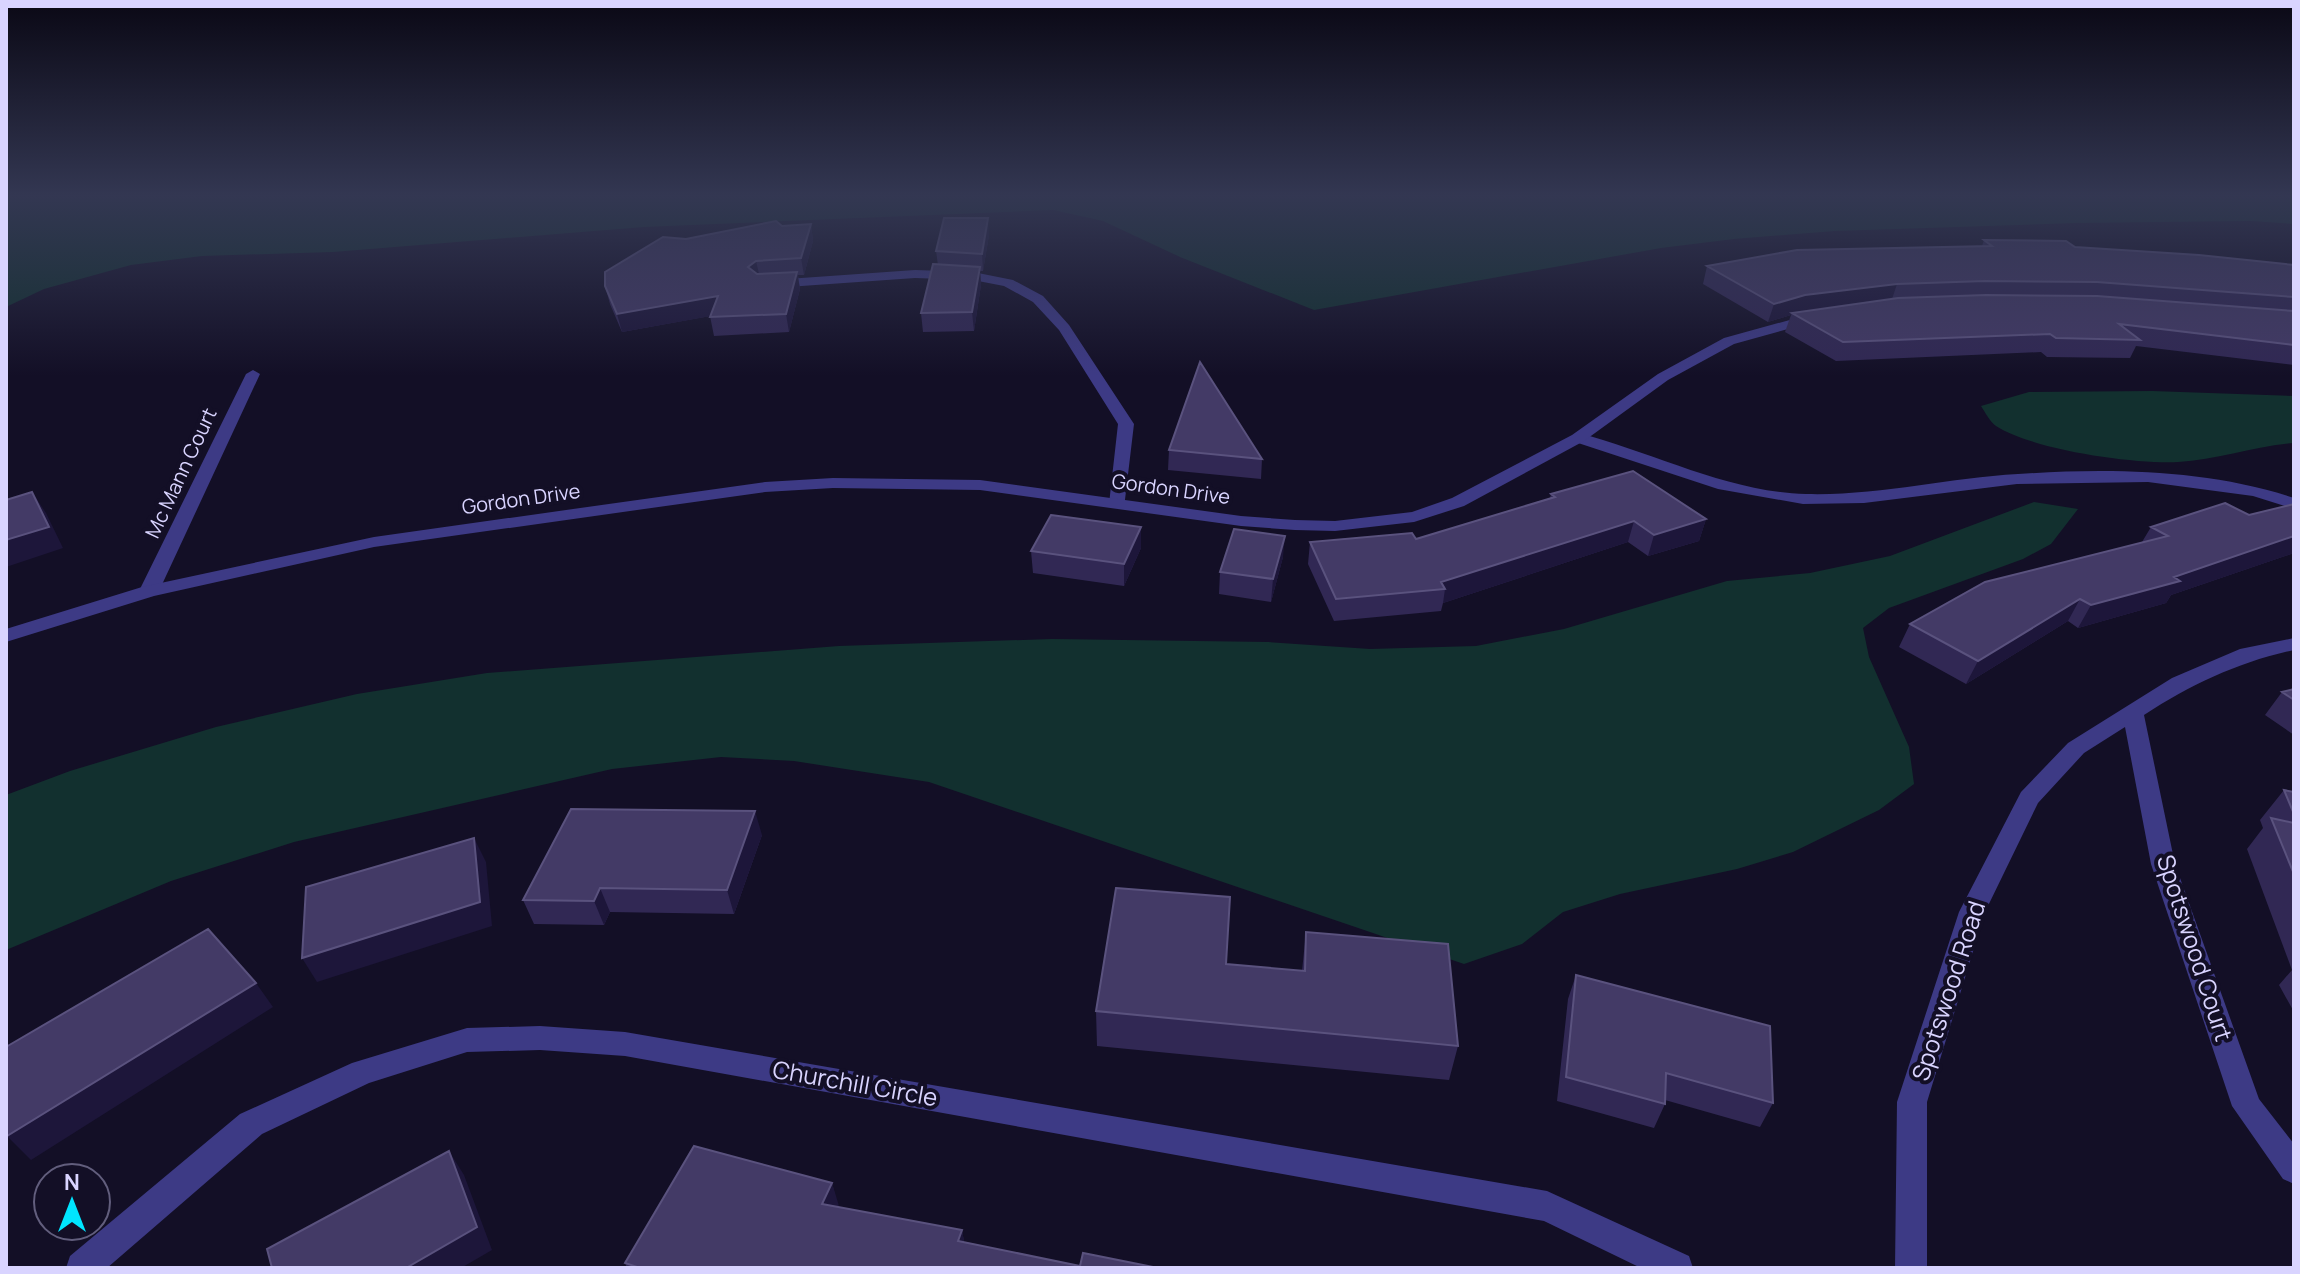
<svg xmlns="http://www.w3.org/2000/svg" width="2300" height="1274" viewBox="0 0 2300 1274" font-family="Manrope,sans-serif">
<rect width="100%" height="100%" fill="#130f26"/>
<path fill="#12302f" d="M 6,197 L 2294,197 L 2294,224 L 2250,221 L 2076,223 L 1835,231 L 1734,239 L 1661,248 L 1314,310 L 1180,257 L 1103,221 L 1053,210 L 644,227 L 333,252 L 202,256 L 131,265 L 44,289 L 6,307 Z
M 2152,391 L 2294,396 L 2294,443 C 2255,446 2217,460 2178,462 C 2132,464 2034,450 1996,426 C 1990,422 1985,412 1981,406 L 2029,392 Z
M 2034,502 L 2078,509 L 2051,544 L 2023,559 L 1889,608 L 1863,628 L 1869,657 L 1909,747 L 1914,784 L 1879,810 L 1793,852 L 1737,869 L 1620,894 L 1563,912 L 1522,944 L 1464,964 L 929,782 L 794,761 L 721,757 L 612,769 L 294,842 L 171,881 L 6,950 L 6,795 L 70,771 L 216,727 L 357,694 L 487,673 L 839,646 L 1052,639 L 1268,642 L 1370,649 L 1476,646 L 1564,629 L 1727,581 L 1810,573 L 1890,556 Z"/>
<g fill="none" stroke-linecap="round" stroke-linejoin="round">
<path fill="#3d3a85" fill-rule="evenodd" d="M 915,270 L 973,272 L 1013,280 L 1043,296 L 1069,325 L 1134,424 L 1124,508 L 1112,508 L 1109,504 L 1118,424 L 1059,330 L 1033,302 L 1004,286 L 973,280 L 915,278 L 773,288 L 767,284 L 773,280 Z
M 253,370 L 260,374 L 159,591 L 156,595 L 142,595 L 139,591 L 246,374 Z
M 1578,433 C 1653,452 1727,492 1806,494 C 1878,496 1947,478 2018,474 C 2108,468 2207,469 2294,498 L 2294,509 L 2253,496 L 2148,482 L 2017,484 L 1864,503 L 1803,504 L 1718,489 L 1572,441 L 1570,438 Z
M 2294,638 L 2294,650 C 2239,662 2192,684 2144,715 L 2175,864 L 2259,1099 L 2294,1144 L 2294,1184 L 2283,1179 L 2232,1106 L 2151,864 L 2125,727 L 2084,753 L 2038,803 L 1985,912 L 1927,1102 L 1927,1268 L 1895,1268 L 1897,1102 L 1959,912 L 2021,792 L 2068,743 L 2172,678 L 2240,649 Z
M 540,1026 L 625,1032 L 1547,1191 L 1689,1256 L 1693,1268 L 1641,1268 L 1544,1221 L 625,1056 L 540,1050 L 467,1052 L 369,1083 L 262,1134 L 107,1268 L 66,1268 L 70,1256 L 240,1114 L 352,1063 L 467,1028 Z"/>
<path fill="#3d3a85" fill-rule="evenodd" d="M 1815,313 L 1820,314 L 1820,320 L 1734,344 L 1668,380 L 1584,441 L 1464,506 L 1414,522 L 1335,531 L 1295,530 L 1241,526 L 980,490 L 833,488 L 765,492 L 374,547 L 154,596 L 6,642 L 6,629 L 142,587 L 374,537 L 765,482 L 833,478 L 980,480 L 1241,516 L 1295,520 L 1335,521 L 1412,512 L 1452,498 L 1572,435 L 1658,374 L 1724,338 Z"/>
</g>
<path fill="#312854" d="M 811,224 L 813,241 L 804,275 L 798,275 L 800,289 L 789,332 L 714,336 L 710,316 L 622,332 L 610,304 L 605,286 L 686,239 L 782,226 Z
M 989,235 L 983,271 L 980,271 L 981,285 L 974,331 L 923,332 L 921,313 L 938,265 L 936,251 Z
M 1984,240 L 2075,247 L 2294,265 L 2294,365 L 2136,346 L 2130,358 L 2047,357 L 2041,352 L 1836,361 L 1785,332 L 1791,315 L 1768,322 L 1703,284 L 1707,266 L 1982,246 Z
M 1169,450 L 1262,459 L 1261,479 L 1168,470 Z
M 1551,494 L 1706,519 L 1699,541 L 1648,556 L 1628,542 L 1443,603 L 1441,611 L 1334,621 L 1308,564 L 1310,542 L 1416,539 L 1550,498 Z
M 2294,504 L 2294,553 L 2171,595 L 2166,603 L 2078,628 L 2068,621 L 1966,684 L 1899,647 L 1910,624 L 2142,542 L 2151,527 L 2249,515 Z
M 1141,527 L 1141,548 L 1124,586 L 1033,573 L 1031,551 Z
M 1283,557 L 1271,602 L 1219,594 L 1220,572 Z
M 2294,689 L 2294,735 L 2265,715 L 2282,692 Z
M 2284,790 L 2294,792 L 2294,1012 L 2279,985 L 2292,970 L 2247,849 L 2263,828 L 2260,820 Z
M 762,835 L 734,914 L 610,912 L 604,925 L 534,924 L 523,900 Z
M 1306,932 L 1458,1046 L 1449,1080 L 1097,1046 L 1096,1011 L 1226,964 L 1302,971 Z
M 1576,975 L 1773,1103 L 1760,1127 L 1665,1100 L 1665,1104 L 1654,1128 L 1557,1101 L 1568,999 Z
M 832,1183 L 838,1207 L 962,1230 L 964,1242 L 1080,1266 L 1158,1268 L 627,1268 L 625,1263 Z"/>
<path fill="#1d163a" d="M 988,218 L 989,235 L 983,271 L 982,254 Z
M 811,224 L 813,241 L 804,275 L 801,258 Z
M 756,261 L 760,278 L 748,267 Z
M 980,267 L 981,285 L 974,331 L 972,312 Z
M 797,272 L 800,289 L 789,332 L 786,314 Z
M 1897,284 L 1891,302 L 1792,313 L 1791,315 L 1768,322 L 1774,304 L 1805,295 Z
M 718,296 L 722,314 L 622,332 L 617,314 Z
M 32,492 L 46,513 L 63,548 L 6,567 L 6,540 Z
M 1706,519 L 1699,541 L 1648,556 L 1654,535 Z
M 1634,521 L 1628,542 L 1443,603 L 1445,589 L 1441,582 Z
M 1141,527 L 1141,548 L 1124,586 L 1124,564 Z
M 1285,536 L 1283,557 L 1271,602 L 1273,579 Z
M 2294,536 L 2294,553 L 2171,595 L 2166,603 L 2078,628 L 2091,605 Z
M 2080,599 L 2068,621 L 1966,684 L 1978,661 Z
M 755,811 L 762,835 L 734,914 L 727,890 Z
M 474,838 L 486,862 L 492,926 L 317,982 L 302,958 Z
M 600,888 L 610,912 L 604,925 L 594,901 Z
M 256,983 L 273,1007 L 31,1160 L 7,1136 Z
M 449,1151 L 464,1175 L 492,1250 L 461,1268 L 406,1268 Z
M 832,1183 L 839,1206 L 829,1227 L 822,1204 Z
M 962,1230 L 966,1252 L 958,1241 Z"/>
<path fill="#433a66" stroke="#5a527e" stroke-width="2" d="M 944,218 L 988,218 L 982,254 L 936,251 Z
M 776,221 L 782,226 L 811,224 L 801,258 L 756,261 L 748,267 L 757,274 L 797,272 L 786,314 L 710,317 L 718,296 L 617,314 L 605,286 L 605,272 L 663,237 L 686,239 Z
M 1984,240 L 2066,241 L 2075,247 L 2199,255 L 2294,265 L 2294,297 L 2097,282 L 1985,281 L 1897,284 L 1805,295 L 1774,304 L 1707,266 L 1797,250 L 1992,246 Z
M 933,264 L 980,267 L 972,312 L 921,313 Z
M 1986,295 L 2097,296 L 2294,311 L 2294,345 L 2119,324 L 2140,340 L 2056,338 L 2050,334 L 1843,342 L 1792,313 L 1898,298 Z
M 1200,362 L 1262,459 L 1169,450 Z
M 1633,471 L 1706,519 L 1654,535 L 1634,521 L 1441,582 L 1445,589 L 1336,599 L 1310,542 L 1412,533 L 1416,539 L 1555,497 L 1551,494 Z
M 32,492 L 49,527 L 6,540 L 6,500 Z
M 2225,503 L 2249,515 L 2294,504 L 2294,536 L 2174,577 L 2180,581 L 2091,605 L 2080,599 L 1978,661 L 1910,624 L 1985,582 L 2168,536 L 2151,527 Z
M 1051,515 L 1141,527 L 1124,564 L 1031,551 Z
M 1234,529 L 1285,536 L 1273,579 L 1220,572 Z
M 2294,689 L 2294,700 L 2282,692 Z
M 2284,790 L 2294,792 L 2294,814 Z
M 571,809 L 755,811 L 727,890 L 600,888 L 594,901 L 523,900 Z
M 2271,818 L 2294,823 L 2294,874 Z
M 474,838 L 480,902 L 302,958 L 306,887 Z
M 1116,888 L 1230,897 L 1226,964 L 1305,971 L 1306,932 L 1448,944 L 1458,1046 L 1096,1011 Z
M 208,929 L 256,983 L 7,1136 L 6,1047 Z
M 1576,975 L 1770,1026 L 1773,1103 L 1666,1073 L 1665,1104 L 1566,1077 Z
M 694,1146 L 832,1183 L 822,1204 L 962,1230 L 958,1241 L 1080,1266 L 1083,1253 L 1158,1268 L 640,1268 L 625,1263 Z
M 449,1151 L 477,1227 L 406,1268 L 272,1268 L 267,1249 Z"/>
<linearGradient id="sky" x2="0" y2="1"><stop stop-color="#0a0815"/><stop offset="0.52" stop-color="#333752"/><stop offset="1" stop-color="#333752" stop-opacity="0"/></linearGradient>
<rect width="2300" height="376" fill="url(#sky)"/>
<g text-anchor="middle" stroke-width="8" stroke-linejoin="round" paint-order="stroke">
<g font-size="20" fill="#d9d4ff" stroke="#130f26">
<text transform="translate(181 473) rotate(-65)" y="7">Mc Mann Court</text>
<text transform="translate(1171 489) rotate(8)" y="7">Gordon Drive</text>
<text transform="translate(521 499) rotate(-8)" y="7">Gordon Drive</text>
</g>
<g font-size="24" fill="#d9d4ff" stroke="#130f26">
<text transform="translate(2194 948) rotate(72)" y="8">Spotswood Court</text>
<text transform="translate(1949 991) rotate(-72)" y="8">Spotswood Road</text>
<text transform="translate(855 1084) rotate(10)" y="8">Churchill Circle</text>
</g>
</g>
<rect width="2300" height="1274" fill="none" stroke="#d9d4ff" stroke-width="16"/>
<g transform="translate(72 1202)"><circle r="38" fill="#130f26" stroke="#625e7d" stroke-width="2"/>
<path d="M0-6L14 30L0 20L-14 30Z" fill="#00e5ff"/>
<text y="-12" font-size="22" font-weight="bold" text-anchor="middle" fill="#d9d4ff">N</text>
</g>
</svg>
